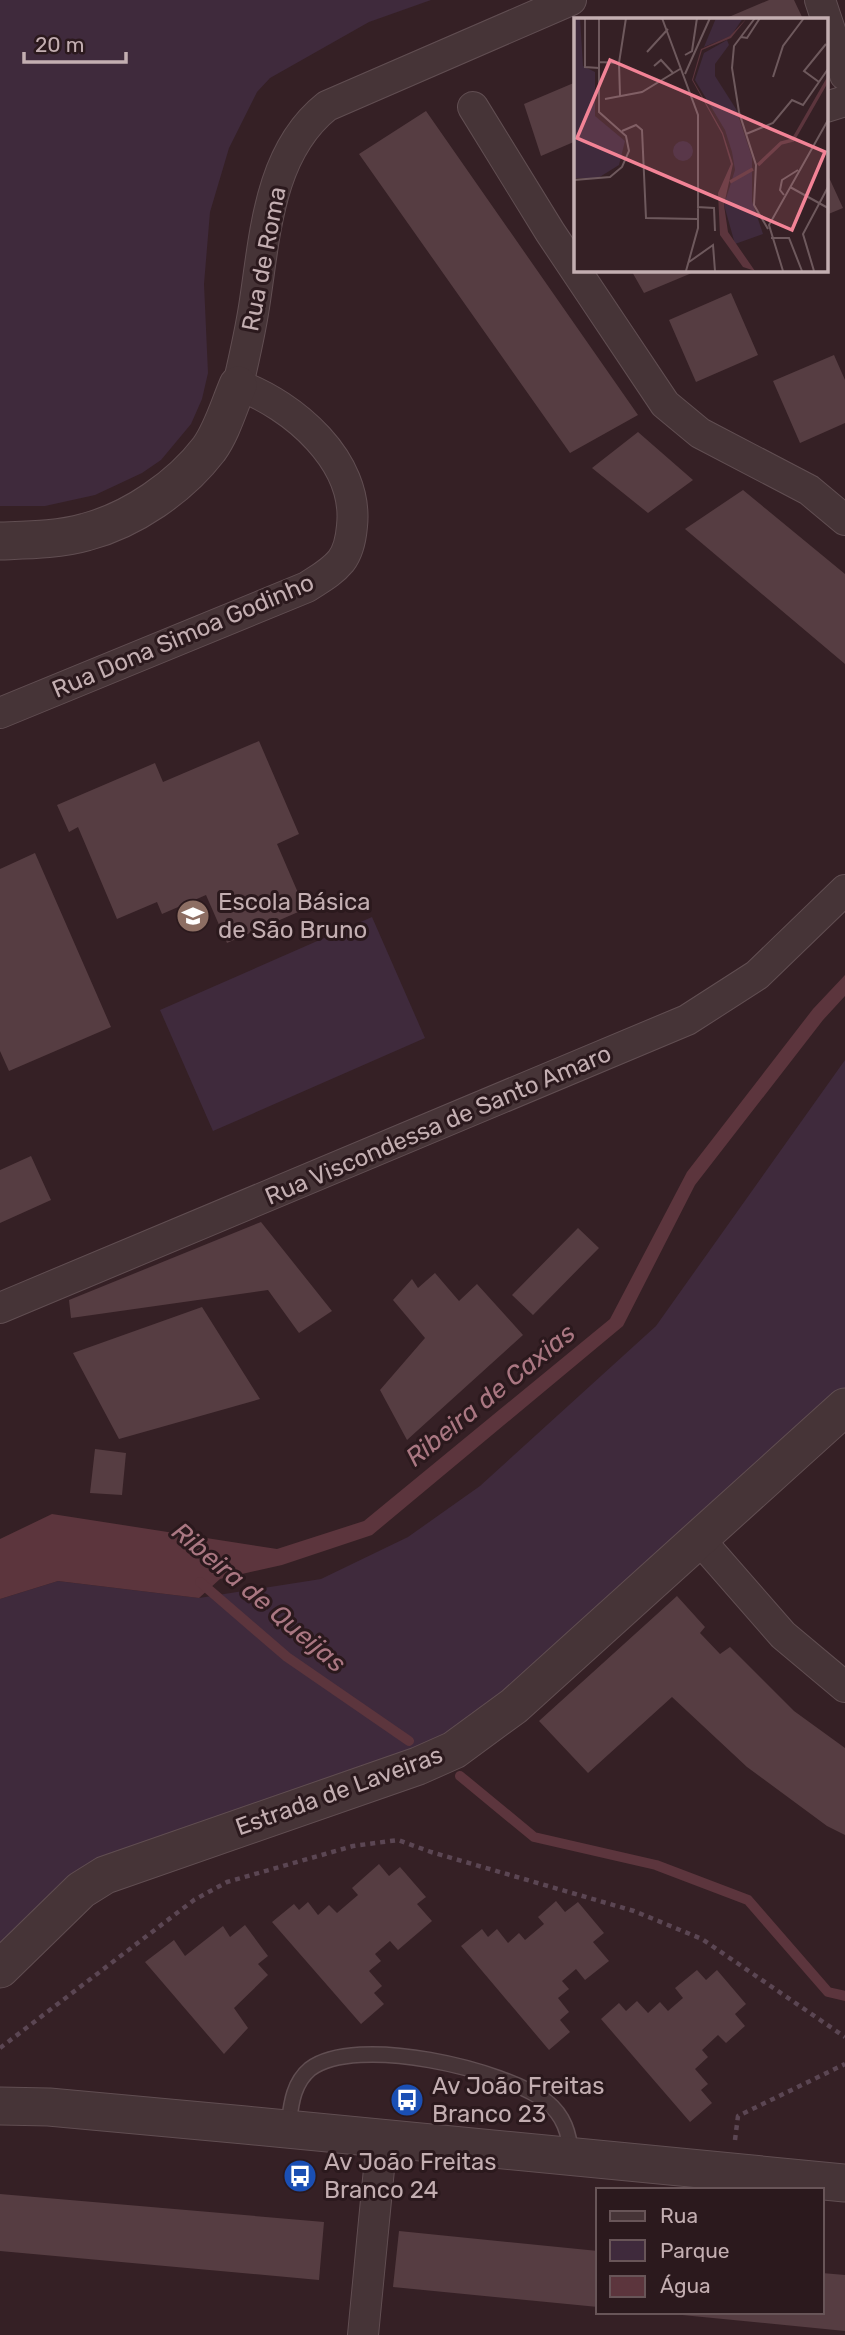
<svg xmlns="http://www.w3.org/2000/svg" width="845" height="2335" viewBox="0 0 845 2335" font-family="Rubik,sans-serif">
<rect width="100%" height="100%" fill="#352025"/>
<path fill="#3f2a3c" d="M 0,0 L 431,0 L 369,22 L 270,78 L 257,92 L 229,148 L 210,212 L 204,284 L 208,373 L 202,399 L 191,424 L 161,460 L 142,473 L 95,495 L 45,506 L 0,506 Z
M 372,917 L 425,1038 L 213,1131 L 160,1010 Z
M 845,1060 L 845,1391 L 450,1739 L 363,1765 L 105,1857 L 0,1947 L 0,1599 L 58,1581 L 199,1598 L 321,1579 L 408,1537 L 480,1486 L 656,1326 Z"/>
<path fill="#5c353d" d="M 845,975 L 845,996 L 823,1020 L 695,1185 L 623,1326 L 372,1535 L 282,1565 L 220,1579 L 199,1598 L 58,1581 L 0,1599 L 0,1539 L 52,1514 L 277,1549 L 364,1521 L 610,1319 L 687,1172 L 813,1009 Z"/>
<g fill="none" stroke-linecap="round" stroke-linejoin="round">
<path stroke="#5c353d" stroke-width="10" d="M 200,1582 L 287,1657 L 409,1741
M 460,1776 L 534,1837 L 656,1865 L 748,1900 L 828,1992 L 845,1996"/>
</g>
<path fill="#563d42" d="M 769,0 L 794,0 L 803,19 L 724,19 Z
M 576,82 L 576,141 L 541,156 L 524,104 Z
M 426,111 L 638,415 L 570,453 L 359,154 Z
M 826,171 L 843,208 L 826,215 Z
M 631,270 L 699,270 L 644,293 Z
M 731,293 L 758,355 L 696,382 L 669,320 Z
M 834,355 L 845,380 L 845,423 L 800,443 L 773,381 Z
M 638,432 L 693,480 L 648,513 L 592,468 Z
M 743,490 L 845,574 L 845,664 L 685,529 Z
M 259,741 L 299,834 L 277,844 L 305,909 L 227,943 L 206,895 L 162,914 L 157,902 L 117,919 L 78,827 L 69,832 L 57,805 L 155,763 L 163,782 Z
M 35,853 L 111,1027 L 9,1071 L 0,1051 L 0,869 Z
M 31,1156 L 51,1200 L 0,1223 L 0,1170 Z
M 261,1222 L 332,1311 L 299,1333 L 268,1290 L 71,1318 L 69,1300 Z
M 578,1228 L 599,1248 L 533,1315 L 512,1295 Z
M 435,1273 L 459,1301 L 477,1284 L 523,1335 L 407,1440 L 380,1390 L 425,1338 L 393,1300 L 412,1279 L 418,1288 Z
M 202,1307 L 260,1399 L 119,1439 L 73,1353 Z
M 95,1449 L 126,1453 L 122,1495 L 90,1493 Z
M 677,1596 L 705,1627 L 700,1633 L 720,1654 L 730,1647 L 794,1711 L 845,1748 L 845,1835 L 827,1826 L 747,1767 L 672,1697 L 588,1773 L 539,1721 Z
M 379,1864 L 389,1876 L 400,1867 L 426,1897 L 417,1904 L 432,1921 L 398,1950 L 390,1941 L 375,1954 L 381,1961 L 369,1971 L 382,1986 L 374,1993 L 384,2004 L 361,2024 L 272,1922 L 294,1904 L 299,1910 L 308,1902 L 318,1915 L 329,1905 L 337,1913 L 358,1895 L 352,1888 Z
M 556,1901 L 565,1912 L 578,1902 L 604,1933 L 593,1942 L 609,1961 L 585,1980 L 576,1969 L 562,1981 L 569,1989 L 558,1998 L 569,2012 L 560,2020 L 570,2032 L 549,2050 L 461,1946 L 482,1929 L 488,1937 L 497,1929 L 508,1943 L 519,1933 L 525,1940 L 544,1924 L 538,1917 Z
M 245,1925 L 268,1956 L 258,1964 L 268,1975 L 234,2008 L 248,2028 L 224,2054 L 145,1962 L 174,1940 L 185,1956 L 223,1926 L 230,1937 Z
M 697,1970 L 706,1980 L 717,1970 L 746,2004 L 735,2014 L 745,2026 L 726,2043 L 718,2035 L 702,2050 L 708,2057 L 695,2069 L 708,2084 L 701,2090 L 712,2103 L 690,2122 L 601,2019 L 619,2003 L 626,2011 L 637,2001 L 648,2013 L 660,2002 L 668,2011 L 683,1998 L 675,1988 Z
M 0,2194 L 324,2222 L 319,2280 L 0,2251 Z
M 399,2231 L 598,2251 L 598,2307 L 393,2287 Z
M 822,2273 L 845,2275 L 845,2331 L 672,2314 L 822,2312 Z"/>
<g fill="none" stroke-linecap="round" stroke-linejoin="round">
<defs>
<path id="service" d="M 288,2128 C 291,2107 292,2084 310,2069 C 356,2034 504,2069 547,2102 C 564,2116 569,2133 571,2154"/>
<path id="minor" d="M 820,0 L 845,75
M 473,107 L 550,232 L 665,404 L 700,433 L 809,490 L 845,520
M 826,107 L 845,101
M 0,713 L 307,587 C 319,579 331,573 341,561 C 348,552 351,538 352,526 C 359,461 293,405 238,385 C 244,359 250,333 254,307 C 265,237 268,153 327,106 L 571,0
M 0,1308 L 687,1020 L 757,975 L 845,890
M 700,1540 L 783,1635 L 845,1687
M 363,2335 L 382,2138"/>
<path id="tertiary" d="M 0,541 C 28,540 58,540 86,532 C 132,520 180,487 209,449 C 222,431 229,406 238,385
M 0,1969 L 81,1890 L 105,1875 L 418,1766 L 454,1750 L 514,1706 L 845,1407
M 0,2106 L 49,2107 L 245,2125 L 845,2183"/>
</defs>
<use href="#service" stroke="#614e52" stroke-width="17"/>
<use href="#minor" stroke="#614e52" stroke-width="32"/>
<use href="#tertiary" stroke="#614e52" stroke-width="39"/>
<path stroke="#5b4653" stroke-width="4.5" stroke-dasharray="5 5" stroke-linecap="butt" d="M 0,2048 L 194,1900 L 227,1882 L 353,1846 L 398,1840 L 431,1852 L 634,1911 L 702,1939 L 845,2037
M 735,2140 L 738,2116 L 845,2064"/>
<use href="#service" stroke="#463437" stroke-width="14"/>
<use href="#minor" stroke="#463437" stroke-width="30"/>
<use href="#tertiary" stroke="#463437" stroke-width="37"/>
</g>
<defs>
<symbol id="school-disc" viewBox="-11 -11 22 22"><circle r="9.5" fill="#8d6e63" stroke="#2b191d"/><path d="M0-5L7-2L0 1L-7-2ZM-4 1L0 2.5L4 1V4Q0 6-4 4Z" fill="#fff"/></symbol>
<symbol id="bus-disc" viewBox="-11 -11 22 22"><circle r="9.5" fill="#1a4fb4" stroke="#2b191d"/><path d="M-5-6H5V4H4V6H2V4H-2V6H-4V4H-5ZM-3.5-4V0h7V-4ZM-3.5 1.2v1.5H-2V1.2ZM2 1.2v1.5H3.5V1.2Z" fill="#fff"/></symbol>
</defs>
<g fill-rule="evenodd">
<use href="#school-disc" x="174" y="897" width="38" height="38"/>
<use href="#bus-disc" x="388" y="2081" width="38" height="38"/>
<use href="#bus-disc" x="281" y="2157" width="38" height="38"/>
</g>
<g text-anchor="middle" stroke-width="6" stroke-linejoin="round" paint-order="stroke">
<g font-size="24" fill="#c3aeb1" stroke="#2b191d">
<text transform="translate(264 259) rotate(-79)" y="8">Rua de Roma</text>
<text transform="translate(183 636) rotate(-23)" y="8">Rua Dona Simoa Godinho</text>
<text transform="translate(438 1125) rotate(-23)" y="8">Rua Viscondessa de Santo Amaro</text>
<text transform="translate(339 1791) rotate(-20)" y="8">Estrada de Laveiras</text>
</g>
<g font-size="24" fill="#c3aeb1" stroke="#2b191d" text-anchor="start">
<text x="218" y="910">Escola Básica<tspan x="218" dy="28">de São Bruno</tspan></text>
<text x="432" y="2094">Av João Freitas<tspan x="432" dy="28">Branco 23</tspan></text>
<text x="324" y="2170">Av João Freitas<tspan x="324" dy="28">Branco 24</tspan></text>
</g>
<g font-size="26" font-style="italic" fill="#aa7782" stroke="#2b191d">
<text transform="translate(490 1395) rotate(-39)" y="9">Ribeira de Caxias</text>
<text transform="translate(259 1597) rotate(40)" y="9">Ribeira de Queijas</text>
</g>
</g>
<g transform="translate(574 18)">
<rect width="254" height="254" fill="#352025"/>
<path d="M 0,0 L 6,0 L 9,48 L 21,54 L 21,98 L 51,123 L 45,147 L 24,160 L 0,160 ZM 142,0 L 169,0 L 157,18 L 130,29 ZM 153,22 L 155,27 L 141,46 L 141,58 L 162,91 L 178,139 L 178,183 L 189,216 L 161,226 L 150,187 L 161,152 L 158,134 L 151,112 L 121,62 L 130,35 ZM99 133a10 10 0 1 1 20 0a10 10 0 1 1-20 0Z" fill="#3f2a3c"/>
<path d="M 173,0 L 157,20 L 128,32 L 119,62 L 149,115 L 159,146 L 150,187 L 154,214 L 181,253 L 169,249 L 146,217 L 144,175 L 157,146 L 148,116 L 118,62 L 127,31 L 156,18 Z" fill="#5c353d"/>
<path fill="none" stroke="#5c353d" stroke-width="3.5" d="M 184,147 L 207,125 L 219,122 L 254,61M 156,164 L 179,151"/>
<path fill="none" stroke="#6e595d" stroke-width="2" d="M 11,0 L 11,49 L 25,50M 88,0 L 124,97 L 124,210 L 112,253M 181,0 L 160,28 L 158,50 L 165,94 L 182,147 L 180,187 L 194,211M 167,19 L 173,20 L 186,0M 73,34 L 94,11M 111,37 L 118,33 L 123,0M 25,44 L 45,45 L 52,0M 45,45 L 46,78M 80,48 L 87,42 L 99,55M 111,56 L 136,0M 199,59 L 209,28 L 230,0M 245,64 L 230,53 L 252,26M 31,81 L 68,74 L 106,51M 48,113 L 62,107 L 68,112 L 72,200 L 123,201M 172,116 L 199,105 L 218,82 L 229,87 L 254,51M 0,162 L 36,159 L 48,149 L 55,133 L 52,118 L 25,94 L 25,0M 216,169 L 254,190M 210,177 L 206,172 L 208,162 L 224,152M 123,189 L 140,190 L 141,213M 197,220 L 215,220 L 228,253M 115,244 L 139,227 L 141,253M 209,253 L 195,207 L 254,102M 240,253 L 229,216 L 254,169"/>
<path fill="#f28396" fill-opacity="0.15" stroke="#f28396" stroke-width="3.5" d="M 36,42 L 251,134 L 218,212 L 3,120 Z"/>
<rect width="254" height="254" fill="none" stroke="#c3aeb1" stroke-width="3.5"/>
</g>
<rect x="596" y="2188" width="228" height="126" fill="#2b191d" stroke="#685558" stroke-width="2"/>
<rect x="610" y="2211" width="35" height="10" fill="#463437" stroke="#685558" stroke-width="2"/>
<text x="660" y="2223" font-size="21" fill="#c3aeb1">Rua</text>
<rect x="610" y="2240" width="35" height="21" fill="#3f2a3c" stroke="#685558" stroke-width="2"/>
<text x="660" y="2258" font-size="21" fill="#c3aeb1">Parque</text>
<rect x="610" y="2276" width="35" height="21" fill="#5c353d" stroke="#685558" stroke-width="2"/>
<text x="660" y="2293" font-size="21" fill="#c3aeb1">Água</text>
<path d="M24 52v10h102v-10" fill="none" stroke="#c3aeb1" stroke-width="3.5"/>
<text x="35" y="52" font-size="21" fill="#c3aeb1" stroke="#2b191d" stroke-width="5" paint-order="stroke">20 m</text>
</svg>
